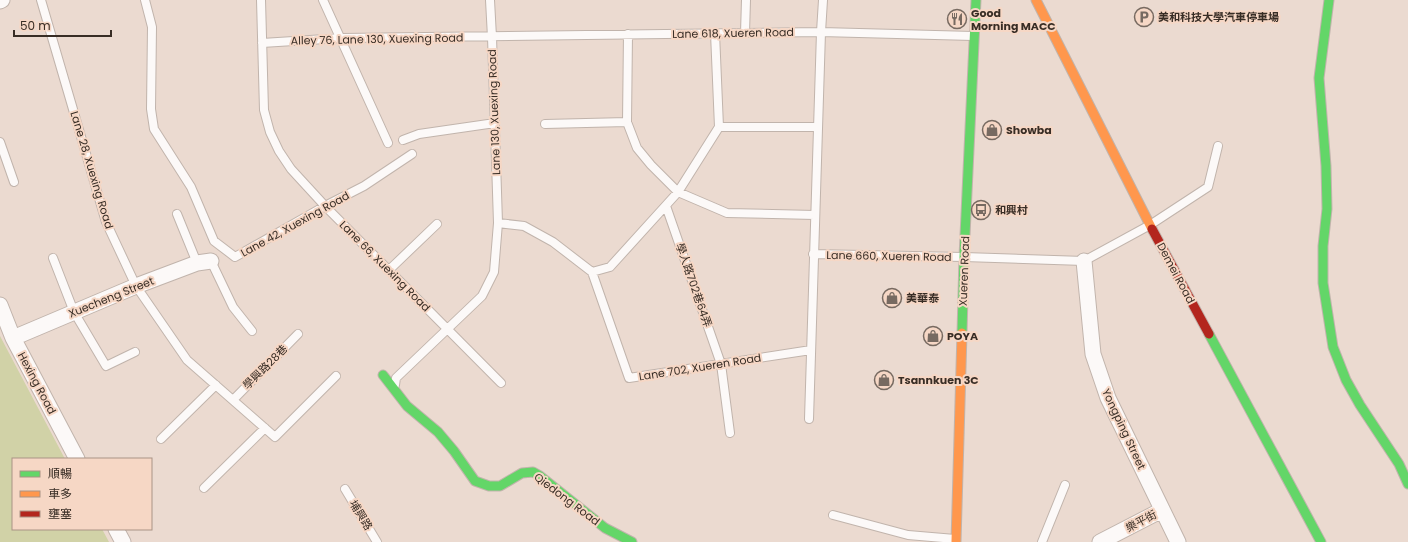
<svg xmlns="http://www.w3.org/2000/svg" width="1408" height="542" viewBox="0 0 1408 542" font-family="Poppins,'Noto Sans TC',sans-serif">
<rect width="100%" height="100%" fill="#ebdad0"/>
<path fill="#d1d2a7" d="M 0,336 L 65,459 L 13,459 L 13,529 L 102,529 L 109,542 L 0,542 Z"/>
<g fill="none" stroke-linecap="round" stroke-linejoin="round">
<defs>
<path id="lane" d="M 41,0 L 106,222 L 136,286 L 187,360 L 275,437 L 336,376
M 145,0 L 152,27 L 151,109 L 154,129 L 191,187 L 214,241 L 235,257 L 325,206 L 364,186 L 412,154
M 261,0 L 264,110 L 270,132 L 279,151 L 291,169 L 325,206 L 501,383
M 323,0 L 388,143
M 715,33 L 719,127
M 745,33 L 746,0
M 628,34 L 627,122 L 637,148 L 651,165 L 678,192 L 727,213 L 815,215
M 262,43 L 341,38 L 821,32 L 973,36
M 545,124 L 627,122
M 403,140 L 419,134 L 495,123
M 0,142 L 14,182
M 666,206 L 721,364 L 730,433
M 177,214 L 197,263
M 498,223 L 524,226 L 553,242 L 592,272
M 813,254 L 964,257 L 1084,261 L 1150,225 L 1208,187 L 1218,146
M 53,258 L 74,312 L 106,366 L 135,352
M 211,261 L 233,307 L 252,331
M 389,270 L 437,224
M 592,272 L 629,378 L 811,350
M 592,272 L 610,267 L 678,192 L 719,127 L 818,127
M 395,385 L 396,378 L 482,296 L 494,272 L 498,223 L 492,37 L 490,0
M 233,400 L 298,334
M 809,419 L 821,32 L 823,0
M 161,439 L 216,385
M 204,488 L 265,428
M 345,489 L 377,542
M 833,515 L 908,535 L 955,539
M 1042,542 L 1065,485"/>
<path id="street" d="M 0,1 L 2,0
M 1084,261 L 1093,354 L 1108,398 L 1178,542
M 0,305 L 13,338 L 77,459
M 13,338 L 136,286 L 197,263 L 211,261
M 116,529 L 123,542
M 1100,542 L 1162,510"/>
<path id="fast" d="M 1329,0 L 1319,78 L 1326,166 L 1327,209 L 1323,246 L 1323,283 L 1333,347 L 1346,380 L 1360,405 L 1399,464 L 1408,484
M 962,333 L 964,257 L 976,0
M 1209,334 L 1321,542
M 383,375 L 407,406 L 438,432 L 454,451 L 475,481 L 489,486 L 500,486 L 522,473 L 533,472 L 540,476 L 605,528 L 632,542"/>
<path id="slow" d="M 1036,0 L 1152,229
M 956,542 L 962,333"/>
<path id="jam" d="M 1152,229 L 1209,334"/>
</defs>
<use href="#lane" stroke="#c1b4ac" stroke-width="10"/>
<use href="#street" stroke="#c1b4ac" stroke-width="17"/>
<use href="#fast" stroke="#c1b4ac" stroke-width="11"/>
<use href="#slow" stroke="#c1b4ac" stroke-width="11"/>
<use href="#jam" stroke="#c1b4ac" stroke-width="11"/>
<use href="#lane" stroke="#fcf9f8" stroke-width="8"/>
<use href="#street" stroke="#fcf9f8" stroke-width="15"/>
<use href="#fast" stroke="#63d668" stroke-width="9"/>
<use href="#slow" stroke="#ff974d" stroke-width="9"/>
<use href="#jam" stroke="#b3261e" stroke-width="9"/>
</g>
<defs>
<symbol id="parking-ring" viewBox="-11 -11 22 22"><circle r="9.5" fill="#f6d7c5" stroke="#776a61" stroke-width="1.5"/><path d="M-3.5-5.5H1a3.5 3.5 0 0 1 0 7H-1V5.5H-3.5ZM-1-3.4V-.6H.8a1.4 1.4 0 0 0 0-2.8Z" fill="#776a61"/></symbol>
<symbol id="restaurant-ring" viewBox="-11 -11 22 22"><circle r="9.5" fill="#f6d7c5" stroke="#776a61" stroke-width="1.5"/><path d="M-5-6h1v4h1v-4h1v4h1v-4h1v5L-1.5 .5V6h-2V.5L-5-1ZM5-6V6H3V1.5H1.5Q1.5-4 5-6Z" fill="#776a61"/></symbol>
<symbol id="shop-ring" viewBox="-11 -11 22 22"><circle r="9.5" fill="#f6d7c5" stroke="#776a61" stroke-width="1.5"/><path d="M-5-2.5h2.3a2.7 3.5 0 0 1 5.4 0H5L5.5 6h-11ZM-1.5-2.5h3a1.5 2.3 0 0 0-3 0Z" fill="#776a61"/></symbol>
<symbol id="bus-ring" viewBox="-11 -11 22 22"><circle r="9.5" fill="#f6d7c5" stroke="#776a61" stroke-width="1.5"/><path d="M-5-6H5V4H4V6H2V4H-2V6H-4V4H-5ZM-3.5-4V0h7V-4ZM-3.5 1.2v1.5H-2V1.2ZM2 1.2v1.5H3.5V1.2Z" fill="#776a61"/></symbol>
</defs>
<g fill-rule="evenodd">
<use href="#parking-ring" x="1133" y="6" width="22" height="22"/>
<use href="#restaurant-ring" x="946" y="8" width="22" height="22"/>
<use href="#shop-ring" x="981" y="119" width="22" height="22"/>
<use href="#bus-ring" x="970" y="199" width="22" height="22"/>
<use href="#shop-ring" x="881" y="287" width="22" height="22"/>
<use href="#shop-ring" x="922" y="325" width="22" height="22"/>
<use href="#shop-ring" x="873" y="369" width="22" height="22"/>
</g>
<g text-anchor="middle" stroke-width="4" stroke-linejoin="round" paint-order="stroke">
<g font-size="11" font-weight="bold" fill="#382d25" stroke="#f6d7c5" text-anchor="start">
<text x="971" y="17">Good<tspan x="971" dy="13">Morning MACC</tspan></text>
<text x="1158" y="21">美和科技大學汽車停車場</text>
<text x="1006" y="134">Showba</text>
<text x="995" y="214">和興村</text>
<text x="906" y="302">美華泰</text>
<text x="947" y="340">POYA</text>
<text x="898" y="384">Tsannkuen 3C</text>
</g>
<g font-size="11" fill="#382d25" stroke="#f6d7c5">
<text transform="translate(733 33) rotate(-1)" y="4">Lane 618, Xueren Road</text>
<text transform="translate(377 39) rotate(-1)" y="4">Alley 76, Lane 130, Xuexing Road</text>
<text transform="translate(494 112) rotate(-92)" y="4">Lane 130, Xuexing Road</text>
<text transform="translate(92 170) rotate(73)" y="4">Lane 28, Xuexing Road</text>
<text transform="translate(295 224) rotate(-29)" y="4">Lane 42, Xuexing Road</text>
<text transform="translate(889 256) rotate(1)" y="4">Lane 660, Xueren Road</text>
<text transform="translate(385 266) rotate(45)" y="4">Lane 66, Xuexing Road</text>
<text transform="translate(964 271) rotate(-88)" y="4">Xueren Road</text>
<text transform="translate(1176 273) rotate(62)" y="4">Demei Road</text>
<text transform="translate(694 285) rotate(71)" y="4">學人路702巷64弄</text>
<text transform="translate(111 297) rotate(-22)" y="4">Xuecheng Street</text>
<text transform="translate(265 367) rotate(-45)" y="4">學興路28巷</text>
<text transform="translate(700 367) rotate(-9)" y="4">Lane 702, Xueren Road</text>
<text transform="translate(37 383) rotate(62)" y="4">Hexing Road</text>
<text transform="translate(1124 429) rotate(65)" y="4">Yongping Street</text>
<text transform="translate(567 499) rotate(37)" y="4">Qiedong Road</text>
<text transform="translate(361 515) rotate(59)" y="4">埔興路</text>
<text transform="translate(1141 521) rotate(-28)" y="4">樂平街</text>
</g>
</g>
<rect x="12" y="458" width="140" height="72" fill="#f6d7c5" stroke="#aa9385"/>
<rect x="20" y="471" width="20" height="6" fill="#63d668" stroke="#aa9385"/>
<text x="48" y="478" font-size="12" fill="#382d25">順暢</text>
<rect x="20" y="491" width="20" height="6" fill="#ff974d" stroke="#aa9385"/>
<text x="48" y="498" font-size="12" fill="#382d25">車多</text>
<rect x="20" y="511" width="20" height="6" fill="#b3261e" stroke="#aa9385"/>
<text x="48" y="518" font-size="12" fill="#382d25">壅塞</text>
<path d="M14 30v6h97v-6" fill="none" stroke="#382d25" stroke-width="2"/>
<text x="20" y="30" font-size="12" fill="#382d25" stroke="#f6d7c5" stroke-width="3" paint-order="stroke">50 m</text>
</svg>
